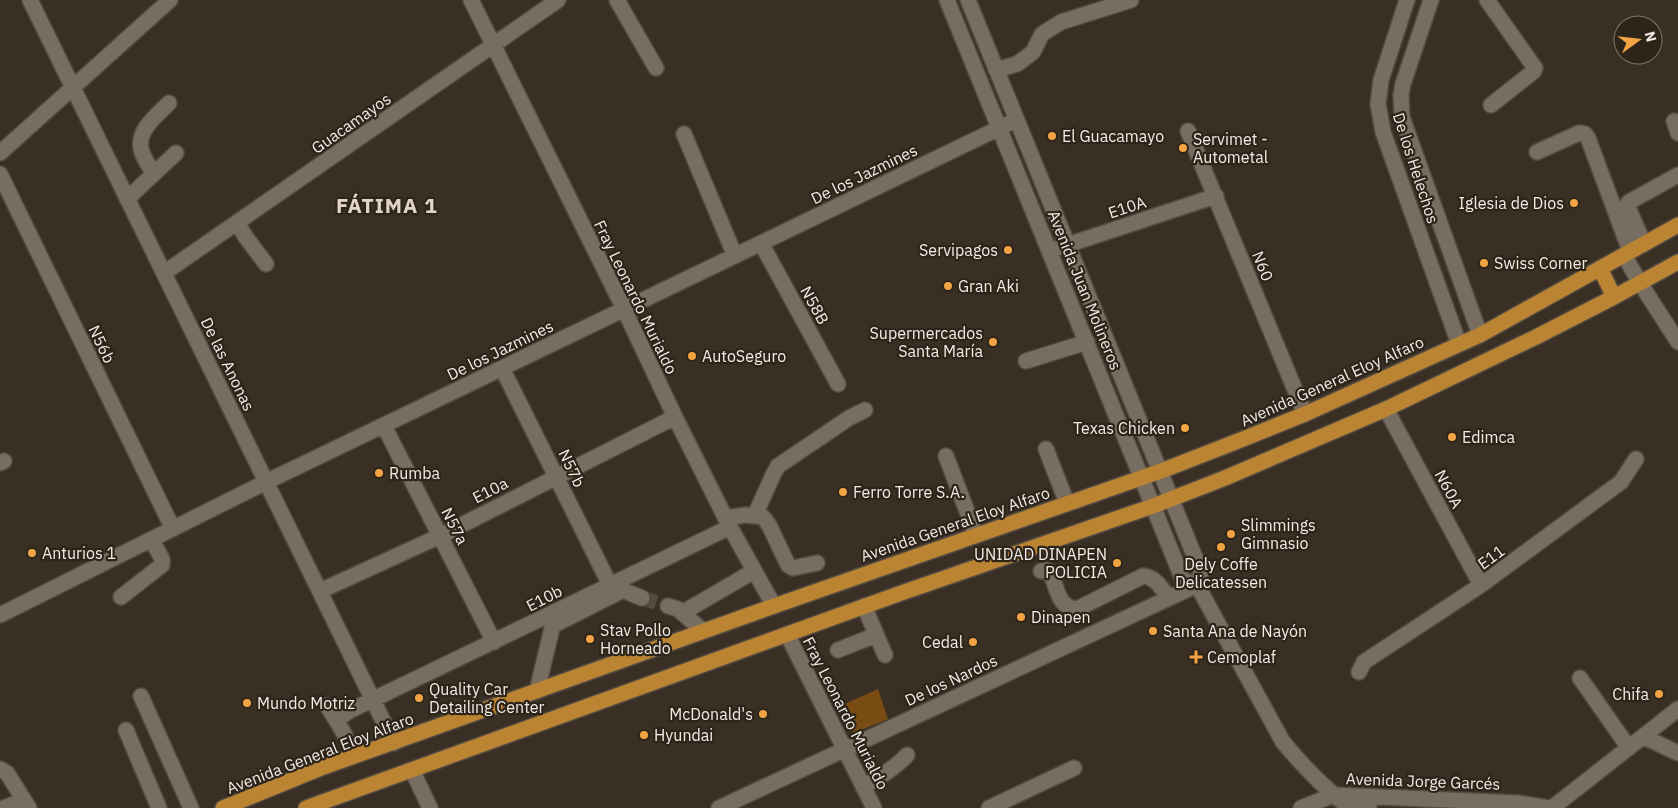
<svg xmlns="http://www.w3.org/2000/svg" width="1678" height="808" viewBox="0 0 1678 808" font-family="'IBM Plex Sans',sans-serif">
<rect width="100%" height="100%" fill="#392f24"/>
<path fill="#784c12" d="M 878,689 L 888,719 L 856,732 L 852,732 L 838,707 Z"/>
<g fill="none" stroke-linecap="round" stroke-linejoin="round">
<path stroke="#554b41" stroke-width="15" stroke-dasharray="15 8" stroke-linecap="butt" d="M 642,598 L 668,606"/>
<defs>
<path id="minor" d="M 30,0 L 394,743
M 471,0 L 624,309 L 675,417 L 730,527 L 774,606
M 617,0 L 656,68
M 947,0 L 1183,580 L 1197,585 L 1283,742 C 1303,766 1325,789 1350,808
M 968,0 L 1201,572 L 1197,585
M 1407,0 L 1381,80 L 1378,104 L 1383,132 L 1459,344
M 1431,0 L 1403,84 L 1401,95 L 1402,117 L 1480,335
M 1487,0 L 1535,68 L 1534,71 L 1491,105
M 996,70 L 1017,64 L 1033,52 L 1042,34 L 1061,22 L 1131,0
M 1674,121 L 1678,133
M 1188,131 L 1305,414
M 684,134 L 735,256
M 1537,152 L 1579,133 L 1585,134 L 1588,138 L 1630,251
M 0,153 L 170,0
M 0,174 L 173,529
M 154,174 C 149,166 143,158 141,149 C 137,130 157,115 169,103
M 127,199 L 176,153
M 237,222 L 245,236 L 266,264
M 761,243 L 838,384
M 1644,244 L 1627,205 L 1629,202 L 1678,175
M 1058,248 L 1216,196
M 1624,255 L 1640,283 L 1678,342
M 164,273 L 558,0
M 1026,361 L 1087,342
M 502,368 L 610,585 L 642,598
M 1386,409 L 1481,585
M 384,426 L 494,642
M 1046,449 L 1067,503
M 946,456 L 976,535
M 0,463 L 4,461
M 755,515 L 774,473 L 778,466 L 849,418 L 865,410
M 725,518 L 746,515 L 763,517 L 769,525 L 788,565 L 793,568 L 817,563
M 1041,571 L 1047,570 L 1050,573 C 1058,587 1057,608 1077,609 L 1143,576 C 1156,577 1161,588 1169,598
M 320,591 L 440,536 L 675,417
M 121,597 L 162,565 L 162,559 L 152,540
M 668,606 L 678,609 L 703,631
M 864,606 L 885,655
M 682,613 L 754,571
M 0,615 L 266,482 L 1016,120
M 552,626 L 623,590
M 787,634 L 874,808
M 838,650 L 876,635
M 1359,672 L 1364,662 L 1481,585 L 1621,482 L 1636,459
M 1580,678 L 1629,748
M 537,691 L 556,611
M 141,696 L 191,808
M 327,706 L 336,720
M 126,730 L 159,808
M 345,735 L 336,720 L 349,711 C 476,651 603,588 730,527
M 1644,737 L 1678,753
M 0,769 L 7,773 L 29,808
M 412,770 L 430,808
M 863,787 C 878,778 895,768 907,755
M 1346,800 L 1369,808
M 4,808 L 24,800
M 719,808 L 1197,585
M 989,808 L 1074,768
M 1301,808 L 1333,795 L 1518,803 L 1549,808
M 1552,808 L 1678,709"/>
<path id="major" d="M 1600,268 L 1614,297
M 223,808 L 321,768 L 774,606 L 1161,471 L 1233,443 L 1305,414 L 1480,335 L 1678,225
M 306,808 L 904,592 L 1153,506 L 1225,478 L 1386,409 L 1536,337 L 1614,297 L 1678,262"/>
</defs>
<use href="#minor" stroke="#524a41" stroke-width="18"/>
<use href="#major" stroke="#524a41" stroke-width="18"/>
<use href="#minor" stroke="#786d61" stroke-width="15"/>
<use href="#major" stroke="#bb8433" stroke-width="15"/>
</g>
<g fill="#f3a442" stroke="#2e251a" stroke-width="2">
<circle cx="1052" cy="136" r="5"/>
<circle cx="1183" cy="148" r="5"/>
<circle cx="1574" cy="203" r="5"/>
<circle cx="1008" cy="250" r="5"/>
<circle cx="1484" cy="263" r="5"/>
<circle cx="948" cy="286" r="5"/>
<circle cx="993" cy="342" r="5"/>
<circle cx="692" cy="356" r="5"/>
<circle cx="1185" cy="428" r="5"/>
<circle cx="1452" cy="437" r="5"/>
<circle cx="379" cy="473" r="5"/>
<circle cx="843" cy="492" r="5"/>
<circle cx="1231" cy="534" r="5"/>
<circle cx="1221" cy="547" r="5"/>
<circle cx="32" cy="553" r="5"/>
<circle cx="1117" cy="563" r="5"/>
<circle cx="1021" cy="617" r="5"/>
<circle cx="1153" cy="631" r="5"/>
<circle cx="590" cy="639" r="5"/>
<circle cx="973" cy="642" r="5"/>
<path d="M1193.5 649.5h5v5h5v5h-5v5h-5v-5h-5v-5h5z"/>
<circle cx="1659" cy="694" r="5"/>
<circle cx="419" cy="698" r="5"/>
<circle cx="247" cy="703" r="5"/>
<circle cx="763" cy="714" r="5"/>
<circle cx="644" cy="735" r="5"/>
</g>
<g text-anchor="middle" stroke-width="4.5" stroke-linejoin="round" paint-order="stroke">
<g font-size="16" fill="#f2ece5" stroke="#2e251a">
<text transform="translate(351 123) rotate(-35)" y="6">Guacamayos</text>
<text transform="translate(1416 168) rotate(72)" y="6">De los Helechos</text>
<text transform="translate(864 174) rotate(-26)" y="6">De los Jazmines</text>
<text transform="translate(1127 207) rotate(-18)" y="6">E10A</text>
<text transform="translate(1263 266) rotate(68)" y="6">N60</text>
<text transform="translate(1085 290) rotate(68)" y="6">Avenida Juan Molineros</text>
<text transform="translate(636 297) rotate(64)" y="6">Fray Leonardo Murialdo</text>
<text transform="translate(815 305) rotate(61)" y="6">N58B</text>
<text transform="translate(102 344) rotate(64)" y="6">N56b</text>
<text transform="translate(500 350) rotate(-26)" y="6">De los Jazmines</text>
<text transform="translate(228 364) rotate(64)" y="6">De las Anonas</text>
<text transform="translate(1332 381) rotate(-24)" y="6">Avenida General Eloy Alfaro</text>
<text transform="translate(572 468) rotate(64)" y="6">N57b</text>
<text transform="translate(1449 489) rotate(62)" y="6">N60A</text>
<text transform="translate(490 490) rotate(-27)" y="6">E10a</text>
<text transform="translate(955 524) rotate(-19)" y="6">Avenida General Eloy Alfaro</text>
<text transform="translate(455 526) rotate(63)" y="6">N57a</text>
<text transform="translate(1491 557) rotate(-36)" y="6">E11</text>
<text transform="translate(544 598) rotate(-27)" y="6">E10b</text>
<text transform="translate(951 680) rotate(-25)" y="6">De los Nardos</text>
<text transform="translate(846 713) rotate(63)" y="6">Fray Leonardo Murialdo</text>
<text transform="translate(320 753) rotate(-21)" y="6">Avenida General Eloy Alfaro</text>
<text transform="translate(1423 781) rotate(2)" y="6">Avenida Jorge Garcés</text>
</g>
<g font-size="16" fill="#f2ece5" stroke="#2e251a" text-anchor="start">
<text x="1062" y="142">El Guacamayo</text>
<text x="1193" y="145">Servimet -<tspan x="1193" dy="18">Autometal</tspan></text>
<text x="1564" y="209" text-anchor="end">Iglesia de Dios</text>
<text x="998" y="256" text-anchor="end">Servipagos</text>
<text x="1494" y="269">Swiss Corner</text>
<text x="958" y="292">Gran Aki</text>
<text x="983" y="339" text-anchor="end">Supermercados<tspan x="983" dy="18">Santa María</tspan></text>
<text x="702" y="362">AutoSeguro</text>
<text x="1175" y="434" text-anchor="end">Texas Chicken</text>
<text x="1462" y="443">Edimca</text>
<text x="389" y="479">Rumba</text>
<text x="853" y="498">Ferro Torre S.A.</text>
<text x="1241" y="531">Slimmings<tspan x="1241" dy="18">Gimnasio</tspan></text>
<text x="42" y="559">Anturios 1</text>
<text x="1107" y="560" text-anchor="end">UNIDAD DINAPEN<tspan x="1107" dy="18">POLICIA</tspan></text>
<text x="1221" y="570" text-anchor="middle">Dely Coffe<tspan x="1221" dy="18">Delicatessen</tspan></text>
<text x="1031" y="623">Dinapen</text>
<text x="600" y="636">Stav Pollo<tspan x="600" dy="18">Horneado</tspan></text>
<text x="1163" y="637">Santa Ana de Nayón</text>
<text x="963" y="648" text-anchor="end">Cedal</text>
<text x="1207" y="663">Cemoplaf</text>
<text x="429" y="695">Quality Car<tspan x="429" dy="18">Detailing Center</tspan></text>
<text x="1649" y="700" text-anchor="end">Chifa</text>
<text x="257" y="709">Mundo Motriz</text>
<text x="753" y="720" text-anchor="end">McDonald's</text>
<text x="654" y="741">Hyundai</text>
</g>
<g font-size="21" font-weight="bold" letter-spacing="1" fill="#e2d5c8" stroke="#2e251a">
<text x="387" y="213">FÁTIMA 1</text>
</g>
</g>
<g transform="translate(1638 40) rotate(75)"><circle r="24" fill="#2e251a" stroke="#7c756b"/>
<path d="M0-4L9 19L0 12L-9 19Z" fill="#f3a442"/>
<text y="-8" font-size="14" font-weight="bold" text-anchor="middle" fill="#f2ece5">N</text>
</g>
</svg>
